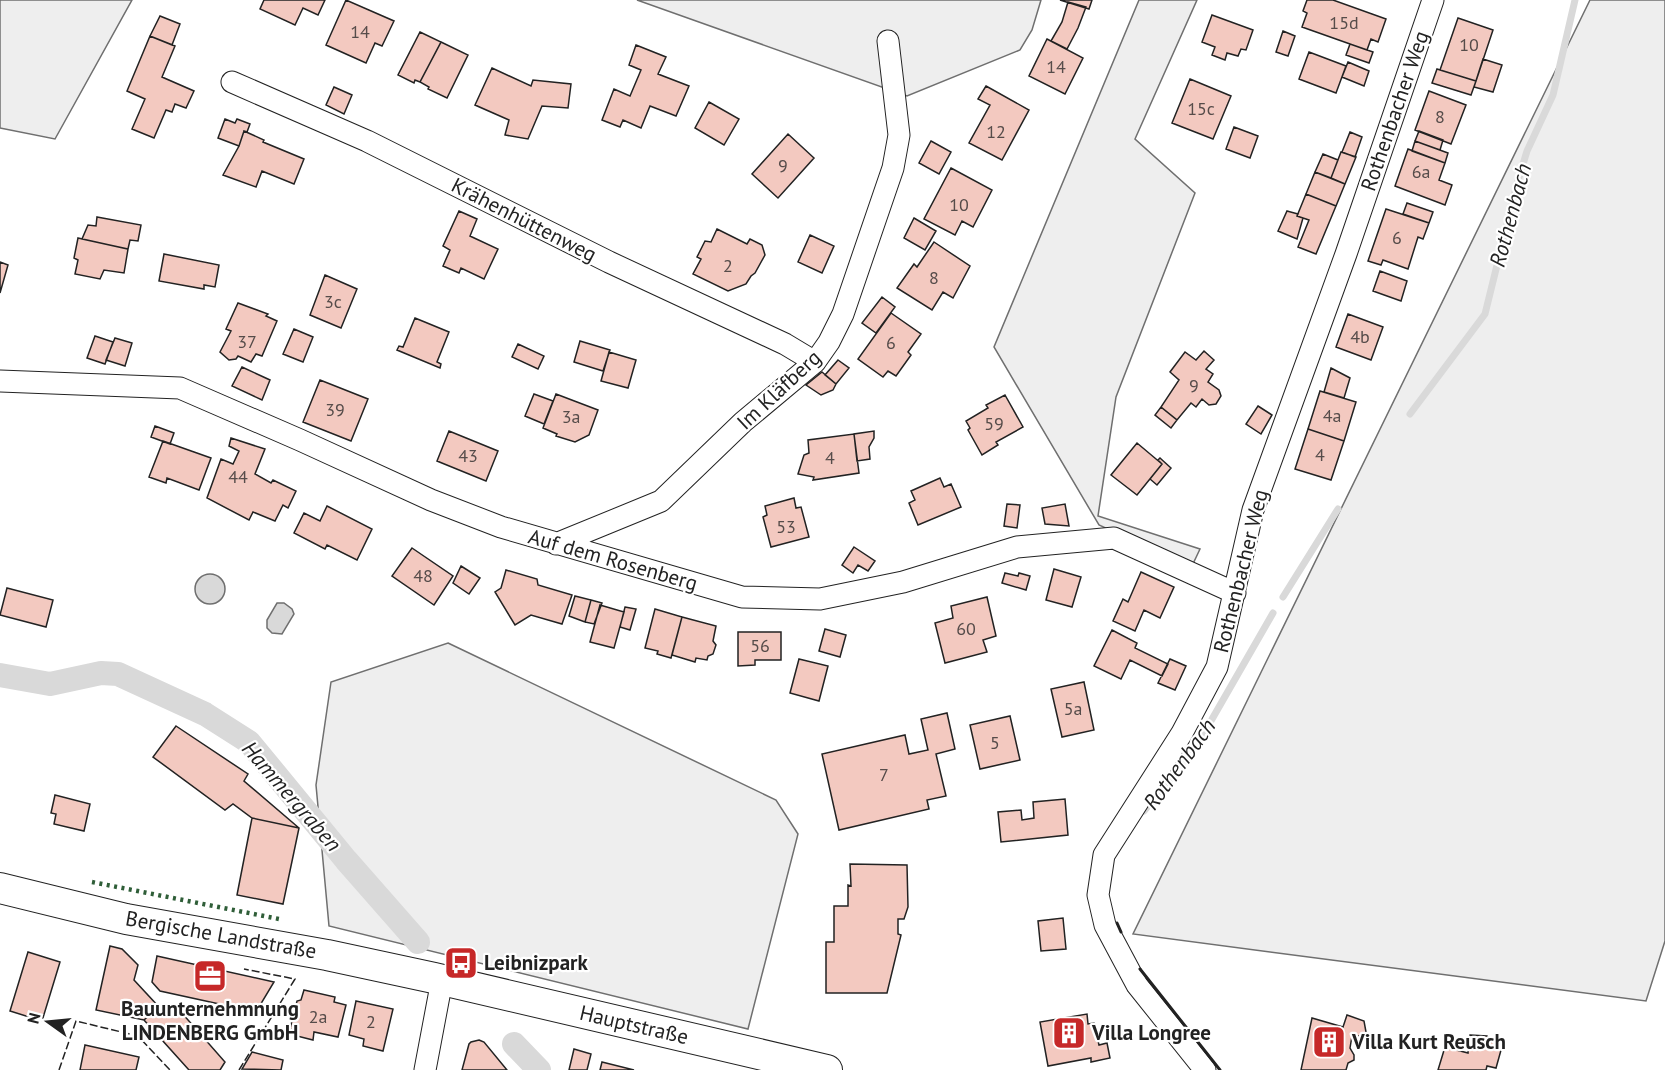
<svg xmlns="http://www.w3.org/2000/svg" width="1665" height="1070" viewBox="0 0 1665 1070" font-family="'PT Sans',sans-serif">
<rect width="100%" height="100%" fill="#fff"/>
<path fill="#eee" stroke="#6f6f6f" stroke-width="1.5" d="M 0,0 L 132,0 L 55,139 L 0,128 Z
M 637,0 L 1041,0 L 1032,30 L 1020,50 L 907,96 Z
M 1139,0 L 1197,0 L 1135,139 L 1195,193 L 1116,397 L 1098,516 L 1200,549 L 1191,568 L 1099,525 L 994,347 Z
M 1590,0 L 1665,0 L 1665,941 L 1646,1001 L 1133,934 Z
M 448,643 L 776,800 L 798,834 L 748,1029 L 329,926 L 316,785 L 331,682 Z"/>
<path fill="#d9d9d9" stroke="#6f6f6f" stroke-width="1.5" d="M195 589a15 15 0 1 1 30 0a15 15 0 1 1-30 0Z
M 277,603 L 284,603 L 292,609 L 294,614 L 282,634 L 272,633 L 267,628 L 267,620 Z"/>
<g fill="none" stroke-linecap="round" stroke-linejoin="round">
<path stroke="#d9d9d9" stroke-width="7" d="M 1410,414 L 1485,314 L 1517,184 L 1527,151 L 1553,95 L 1575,0
M 1283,597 L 1338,509
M 1144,811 L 1196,747 L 1273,613"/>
<path stroke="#d9d9d9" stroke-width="24" d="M 0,675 L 50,684 L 101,673 L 118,674 L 205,714 L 249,742 L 346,860 L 418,942
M 514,1044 L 539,1070"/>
</g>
<path fill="#f3c9c0" stroke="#222" stroke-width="1.5" d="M 264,0 L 325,0 L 318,15 L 303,8 L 295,25 L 260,9 Z
M 346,0 L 394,21 L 382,46 L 375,43 L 366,63 L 326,45 Z
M 1060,0 L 1092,0 L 1089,9 Z
M 1307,0 L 1333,0 L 1386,19 L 1378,42 L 1371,39 L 1367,50 L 1302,27 L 1307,13 L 1303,11 Z
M 1068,2 L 1086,7 L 1078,28 L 1067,49 L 1051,41 L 1062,22 Z
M 1212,15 L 1253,30 L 1246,50 L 1241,49 L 1238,56 L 1227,53 L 1225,60 L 1212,55 L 1215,47 L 1202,42 Z
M 160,16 L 180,24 L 172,45 L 150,36 Z
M 1458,18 L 1493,30 L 1476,81 L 1440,70 Z
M 1283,31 L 1295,36 L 1288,56 L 1276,52 Z
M 420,32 L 441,42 L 420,82 L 415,80 L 414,83 L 398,75 Z
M 150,36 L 175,46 L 162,77 L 194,91 L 186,108 L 175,104 L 172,112 L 166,110 L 154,138 L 132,129 L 145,99 L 127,91 Z
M 1047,39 L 1083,58 L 1065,94 L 1029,76 Z
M 441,42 L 468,55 L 447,98 L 428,89 L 429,87 L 420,82 Z
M 1350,44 L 1373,52 L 1369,63 L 1346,55 Z
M 636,45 L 666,57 L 658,74 L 689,86 L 676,116 L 650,106 L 641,128 L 623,120 L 620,127 L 602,120 L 614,89 L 630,96 L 641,70 L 629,65 Z
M 1309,52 L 1346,66 L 1336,93 L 1299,79 Z
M 1483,59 L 1502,65 L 1493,92 L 1474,87 Z
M 1348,62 L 1369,71 L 1364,86 L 1342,77 Z
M 492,68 L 531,86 L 533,80 L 571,84 L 568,108 L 542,106 L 528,139 L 505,135 L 509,120 L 475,105 Z
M 1437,69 L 1476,81 L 1471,95 L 1432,83 Z
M 1190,79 L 1231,96 L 1213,139 L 1172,123 Z
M 986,86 L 1029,110 L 1002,160 L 969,143 L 990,105 L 978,99 Z
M 334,87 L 352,95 L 344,114 L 326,105 Z
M 1429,91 L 1466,105 L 1451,144 L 1415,130 Z
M 709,102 L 739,119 L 724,145 L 695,128 Z
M 225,119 L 235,123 L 237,119 L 250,124 L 247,132 L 244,131 L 239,146 L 218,138 Z
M 1234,127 L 1258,136 L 1250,158 L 1226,149 Z
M 244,131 L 264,140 L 263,142 L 304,159 L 294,184 L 262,171 L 256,187 L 223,175 L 239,146 Z
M 1419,131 L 1443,140 L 1440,150 L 1415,141 Z
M 1350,132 L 1362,137 L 1355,157 L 1342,152 Z
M 788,134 L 814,158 L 778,198 L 752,174 Z
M 931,141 L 951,152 L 939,174 L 919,163 Z
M 1415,141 L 1448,153 L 1445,163 L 1412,151 Z
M 1408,149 L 1445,163 L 1439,180 L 1452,185 L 1445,205 L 1395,186 Z
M 1341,152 L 1356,157 L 1345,184 L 1331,178 Z
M 1323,154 L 1338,160 L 1331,178 L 1315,172 Z
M 951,168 L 992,190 L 973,227 L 962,221 L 955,235 L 924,219 Z
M 1315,172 L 1345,184 L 1336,206 L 1306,194 Z
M 1306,194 L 1336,206 L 1316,254 L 1298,247 L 1309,220 L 1297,216 Z
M 1407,203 L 1433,212 L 1429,223 L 1403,214 Z
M 1386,209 L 1429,223 L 1423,239 L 1418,237 L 1408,269 L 1383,260 L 1381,265 L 1368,261 Z
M 459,211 L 477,219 L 470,236 L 498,249 L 484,279 L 461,268 L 459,273 L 443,266 L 450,250 L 443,246 Z
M 1287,211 L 1298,214 L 1297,216 L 1303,218 L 1297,239 L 1278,231 Z
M 97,217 L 141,225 L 138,241 L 130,240 L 128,249 L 82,239 L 88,225 L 96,226 Z
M 914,218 L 936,231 L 925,250 L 904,238 Z
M 717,229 L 747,244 L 750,239 L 762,245 L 765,255 L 755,273 L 751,276 L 746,284 L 728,291 L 693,274 L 701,259 L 697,257 L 705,241 L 711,242 Z
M 810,235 L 834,246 L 822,273 L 798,262 Z
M 78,238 L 128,249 L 124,273 L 104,270 L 100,279 L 75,274 L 78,260 L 74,258 Z
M 934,242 L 970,266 L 953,298 L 943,292 L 932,310 L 897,288 L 914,264 L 917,267 Z
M 164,254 L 219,265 L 215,287 L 204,285 L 204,289 L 159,281 Z
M 0,262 L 8,265 L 0,293 Z
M 1380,271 L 1407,281 L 1401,301 L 1373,291 Z
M 325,275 L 357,289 L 341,328 L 310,315 Z
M 882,297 L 895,307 L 876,333 L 862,323 Z
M 238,303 L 268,314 L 266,316 L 277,321 L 262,356 L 256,354 L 251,362 L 238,356 L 236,359 L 229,360 L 220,352 L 231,331 L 226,329 Z
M 891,313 L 921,334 L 908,352 L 911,355 L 896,376 L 888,371 L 883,377 L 858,359 Z
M 1348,314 L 1383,327 L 1371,360 L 1336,347 Z
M 415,318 L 449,332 L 437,362 L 441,364 L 440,368 L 397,350 L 399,346 L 403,347 Z
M 294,329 L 313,337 L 303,362 L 283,354 Z
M 95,336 L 113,342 L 105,364 L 87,358 Z
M 115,338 L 132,343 L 125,366 L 106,360 Z
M 580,341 L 610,350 L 603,371 L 574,362 Z
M 518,344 L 544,356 L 538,369 L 512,357 Z
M 1204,351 L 1214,360 L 1206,369 L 1213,374 L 1208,382 L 1219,390 L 1221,396 L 1216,404 L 1209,405 L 1202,399 L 1196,407 L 1191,403 L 1177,420 L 1161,407 L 1179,380 L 1170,372 L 1185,352 L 1196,360 Z
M 609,352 L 636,360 L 628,388 L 601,381 Z
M 838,360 L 849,368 L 836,384 L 825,375 Z
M 242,367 L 270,380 L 262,400 L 232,386 Z
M 1331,368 L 1350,378 L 1344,398 L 1324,392 Z
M 822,372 L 836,384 L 833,390 L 821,395 L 806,385 Z
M 320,380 L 368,399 L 351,441 L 303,422 Z
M 1320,391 L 1356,402 L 1344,441 L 1308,429 Z
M 534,394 L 553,401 L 544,424 L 525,416 Z
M 556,394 L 598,410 L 589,435 L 575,442 L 556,436 L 557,434 L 543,428 Z
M 1005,395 L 1023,427 L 996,442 L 998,445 L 982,455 L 968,430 L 970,428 L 966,421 L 988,408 L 986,405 Z
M 1258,406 L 1272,415 L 1261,434 L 1246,424 Z
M 1161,407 L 1177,420 L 1171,428 L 1155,415 Z
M 155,426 L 174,433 L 170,444 L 151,437 Z
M 1308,429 L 1344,441 L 1331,480 L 1295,469 Z
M 449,431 L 498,451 L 486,481 L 437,461 Z
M 874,431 L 874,438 L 869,447 L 870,459 L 857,461 L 854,434 Z
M 854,434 L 859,473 L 813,480 L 814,477 L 798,474 L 804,455 L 809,453 L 808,440 Z
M 231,438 L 265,449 L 255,474 L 271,483 L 273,480 L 296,491 L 288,508 L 283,505 L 275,521 L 253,512 L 249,520 L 207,498 L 221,459 L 233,464 L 239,451 L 229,446 Z
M 163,441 L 211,458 L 199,490 L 167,478 L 166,483 L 149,477 Z
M 1137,443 L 1162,464 L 1137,495 L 1111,475 Z
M 1160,458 L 1171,468 L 1157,485 L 1150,479 L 1162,464 L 1158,460 Z
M 940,478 L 944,487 L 951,484 L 961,507 L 918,525 L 909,503 L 915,500 L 911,491 Z
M 794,498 L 796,508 L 801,507 L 809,537 L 771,547 L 763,517 L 767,515 L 765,506 Z
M 1007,504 L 1020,505 L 1017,528 L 1004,526 Z
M 1065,504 L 1069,526 L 1045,524 L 1042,508 Z
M 327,506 L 372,529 L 357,560 L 327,545 L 325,549 L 294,533 L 304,513 L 320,521 Z
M 854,547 L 875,561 L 868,571 L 858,565 L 853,573 L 842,565 Z
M 412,548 L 453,576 L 434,605 L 392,576 Z
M 461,566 L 480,578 L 469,594 L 453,583 Z
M 1054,569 L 1081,577 L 1072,607 L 1046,600 Z
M 506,570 L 537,579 L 538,585 L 572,595 L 562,624 L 531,615 L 515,625 L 495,592 L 501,588 Z
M 1141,572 L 1174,587 L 1160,618 L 1144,610 L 1135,631 L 1113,621 L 1123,599 L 1128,602 Z
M 1005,573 L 1018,576 L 1019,573 L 1030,576 L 1026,590 L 1002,583 Z
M 7,588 L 53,600 L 46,627 L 0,615 Z
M 575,596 L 591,600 L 585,622 L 569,616 Z
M 987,597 L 996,636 L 983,640 L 987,652 L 945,663 L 935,623 L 953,618 L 951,606 Z
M 591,600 L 602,603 L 594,624 L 585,622 Z
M 600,605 L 624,612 L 614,648 L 590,642 Z
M 625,607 L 636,609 L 630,630 L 620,627 Z
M 655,609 L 682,617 L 671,658 L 657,654 L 658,651 L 645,648 Z
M 682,617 L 716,626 L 713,641 L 716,645 L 713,654 L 708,656 L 707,660 L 696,658 L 695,662 L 672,655 Z
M 825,629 L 846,635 L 840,657 L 819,651 Z
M 1112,630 L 1137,643 L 1135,648 L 1168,664 L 1162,676 L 1130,660 L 1121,679 L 1094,666 Z
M 738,632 L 781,632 L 781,660 L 755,660 L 755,665 L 738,666 Z
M 799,659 L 828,666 L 819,701 L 790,693 Z
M 1170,659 L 1186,666 L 1175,690 L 1158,683 Z
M 1084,682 L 1094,730 L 1062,737 L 1051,689 Z
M 947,713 L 955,749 L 936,754 L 946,796 L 927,800 L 929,809 L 839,830 L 822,754 L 905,735 L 909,754 L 928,750 L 921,719 Z
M 1010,716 L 1020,760 L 980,769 L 970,725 Z
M 176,726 L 248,774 L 244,781 L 299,828 L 252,818 L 233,804 L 225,810 L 153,757 Z
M 55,795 L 90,804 L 84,831 L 54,824 L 56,814 L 51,813 Z
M 1065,799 L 1068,835 L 1001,842 L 998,812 L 1021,810 L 1022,820 L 1034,818 L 1033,802 Z
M 252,818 L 299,828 L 283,904 L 237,895 Z
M 850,864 L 907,865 L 908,907 L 904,919 L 898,919 L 898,934 L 901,935 L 887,993 L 826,993 L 826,942 L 834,942 L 834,906 L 848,906 L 848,885 L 851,886 Z
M 1063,918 L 1066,949 L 1041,951 L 1038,921 Z
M 110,946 L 122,949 L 138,965 L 134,980 L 159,1007 L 144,1020 L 96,1010 Z
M 28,952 L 60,962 L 42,1021 L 10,1011 Z
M 157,956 L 274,982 L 256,1012 L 160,991 L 152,982 Z
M 304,990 L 335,997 L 334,1002 L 346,1005 L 338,1037 L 314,1032 L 313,1040 L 293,1035 L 294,1030 L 290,1029 L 297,1001 L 301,1000 Z
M 356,1001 L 393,1009 L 383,1051 L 363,1046 L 364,1039 L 349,1035 Z
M 159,1007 L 181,1012 L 225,1062 L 220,1070 L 189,1070 L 144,1020 Z
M 1087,1014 L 1088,1024 L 1094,1023 L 1099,1045 L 1107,1043 L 1110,1058 L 1091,1062 L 1091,1058 L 1048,1066 L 1040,1022 Z
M 1347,1015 L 1364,1021 L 1366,1032 L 1361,1036 L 1352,1036 L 1350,1048 L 1354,1055 L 1354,1060 L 1348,1063 L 1346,1070 L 1301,1070 L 1312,1018 L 1343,1027 Z
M 1470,1035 L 1487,1036 L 1492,1042 L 1503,1043 L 1496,1068 L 1487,1066 L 1486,1070 L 1438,1070 L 1445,1047 L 1468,1053 Z
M 479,1040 L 484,1042 L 507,1070 L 462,1070 L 469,1044 L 471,1042 Z
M 85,1045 L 139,1057 L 136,1070 L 80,1070 Z
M 574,1049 L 591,1054 L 587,1070 L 569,1070 Z
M 252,1052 L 283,1060 L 281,1070 L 242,1069 Z
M 602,1062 L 634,1070 L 600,1070 Z"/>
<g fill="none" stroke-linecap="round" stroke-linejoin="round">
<defs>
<path id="street" d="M 232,82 L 367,141 L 609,262 L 785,344 L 815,362
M 0,381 L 180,388 L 300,440 L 431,500 L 501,527 L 742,597 L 820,599 L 903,582 L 1017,547 L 1114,538 L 1235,593
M 556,544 L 661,501 L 743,422 L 815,362 L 829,342 L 843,314 L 893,168 L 899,135 L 888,41
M 425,1070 L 442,980
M 1205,1070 L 1137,985 L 1105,925 L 1098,895 L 1104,855 L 1182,733 L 1217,667 L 1253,510 L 1346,254 L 1433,0"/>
<path id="secondary" d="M 0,888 L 126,919 L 327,955 L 434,978 L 827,1070"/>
</defs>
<use href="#street" stroke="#222" stroke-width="23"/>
<use href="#secondary" stroke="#222" stroke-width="32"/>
<use href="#street" stroke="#fff" stroke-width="21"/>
<use href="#secondary" stroke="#fff" stroke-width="30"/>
<path stroke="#2f5e38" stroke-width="4.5" stroke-dasharray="3 4.5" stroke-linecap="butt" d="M 92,882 L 279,919"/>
<path stroke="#222" stroke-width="1.5" stroke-dasharray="8 3" stroke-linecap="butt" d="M 59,1070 L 76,1021 L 138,1036 L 170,1070
M 239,1070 L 295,979 L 244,969"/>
<path stroke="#222" stroke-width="3" d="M 1117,923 L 1121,932
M 1140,969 L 1220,1070"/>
</g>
<defs>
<symbol id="bus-square" viewBox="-11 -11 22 22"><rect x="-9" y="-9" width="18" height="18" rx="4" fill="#c62828" stroke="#fff"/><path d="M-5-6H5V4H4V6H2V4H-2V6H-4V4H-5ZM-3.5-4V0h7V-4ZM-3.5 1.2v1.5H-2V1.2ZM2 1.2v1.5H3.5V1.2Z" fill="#fff"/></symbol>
<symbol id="office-square" viewBox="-11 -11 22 22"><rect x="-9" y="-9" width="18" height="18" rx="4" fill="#c62828" stroke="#fff"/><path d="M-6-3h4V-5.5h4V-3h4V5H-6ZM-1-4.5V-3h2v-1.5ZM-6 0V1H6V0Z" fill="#fff"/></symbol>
<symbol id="building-square" viewBox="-11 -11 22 22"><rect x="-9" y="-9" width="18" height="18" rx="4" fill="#c62828" stroke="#fff"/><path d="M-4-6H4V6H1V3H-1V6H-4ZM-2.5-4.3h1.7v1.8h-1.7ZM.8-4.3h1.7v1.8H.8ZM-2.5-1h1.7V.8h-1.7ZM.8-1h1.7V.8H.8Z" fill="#fff"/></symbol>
</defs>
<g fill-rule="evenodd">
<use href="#bus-square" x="442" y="944" width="38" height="38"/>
<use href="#office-square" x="191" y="957" width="38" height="38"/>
<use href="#building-square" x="1050" y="1014" width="38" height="38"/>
<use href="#building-square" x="1310" y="1023" width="38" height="38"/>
</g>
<g text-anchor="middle" stroke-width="4.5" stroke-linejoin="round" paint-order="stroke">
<g font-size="18" fill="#564c4a">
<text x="1344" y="29">15d</text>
<text x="360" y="38">14</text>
<text x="1469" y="51">10</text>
<text x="1056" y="73">14</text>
<text x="1201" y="115">15c</text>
<text x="1440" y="123">8</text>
<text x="996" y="138">12</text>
<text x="783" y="172">9</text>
<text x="1421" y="178">6a</text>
<text x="959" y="211">10</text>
<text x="1397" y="244">6</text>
<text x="728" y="272">2</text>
<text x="934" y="284">8</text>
<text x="333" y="308">3c</text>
<text x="1360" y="343">4b</text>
<text x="247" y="348">37</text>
<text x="891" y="349">6</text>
<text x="1194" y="392">9</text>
<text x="335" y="416">39</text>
<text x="1332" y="422">4a</text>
<text x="571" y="423">3a</text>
<text x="994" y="430">59</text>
<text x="1320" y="461">4</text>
<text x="468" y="462">43</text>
<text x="830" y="464">4</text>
<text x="238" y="483">44</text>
<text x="786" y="533">53</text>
<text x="423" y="582">48</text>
<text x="966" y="635">60</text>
<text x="760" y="652">56</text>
<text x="1073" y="715">5a</text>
<text x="995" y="749">5</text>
<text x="884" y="781">7</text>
<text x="318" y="1023">2a</text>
<text x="371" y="1028">2</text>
</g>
<g font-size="21" fill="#222" stroke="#fff">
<text transform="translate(1395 111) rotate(-71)" y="7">Rothenbacher Weg</text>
<text transform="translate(524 220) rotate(27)" y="7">Krähenhüttenweg</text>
<text transform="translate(779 390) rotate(-43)" y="7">Im Kläfberg</text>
<text transform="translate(613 560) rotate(16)" y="7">Auf dem Rosenberg</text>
<text transform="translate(1241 571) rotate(-76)" y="7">Rothenbacher Weg</text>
<text transform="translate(221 935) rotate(10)" y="7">Bergische Landstraße</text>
<text transform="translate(634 1025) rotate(13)" y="7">Hauptstraße</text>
</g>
<g font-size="21" font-weight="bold" fill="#222" stroke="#fff" text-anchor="start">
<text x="484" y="970">Leibnizpark</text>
<text x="210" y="1016" text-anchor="middle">Bauunternehmnung<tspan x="210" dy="24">LINDENBERG GmbH</tspan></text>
<text x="1092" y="1040">Villa Longree</text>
<text x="1352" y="1049">Villa Kurt Reusch</text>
</g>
<g font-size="22" font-style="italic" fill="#222" stroke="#fff">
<text transform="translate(1510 215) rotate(-75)" y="8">Rothenbach</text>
<text transform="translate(1179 764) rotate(-54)" y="8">Rothenbach</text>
<text transform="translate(292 796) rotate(49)" y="8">Hammergraben</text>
</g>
</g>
<g transform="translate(48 1022) rotate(285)" stroke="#ffffff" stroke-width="4.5" paint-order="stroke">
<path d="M0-4.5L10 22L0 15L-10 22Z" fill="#222222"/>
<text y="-9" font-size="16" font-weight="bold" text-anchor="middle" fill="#222222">N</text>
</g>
</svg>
